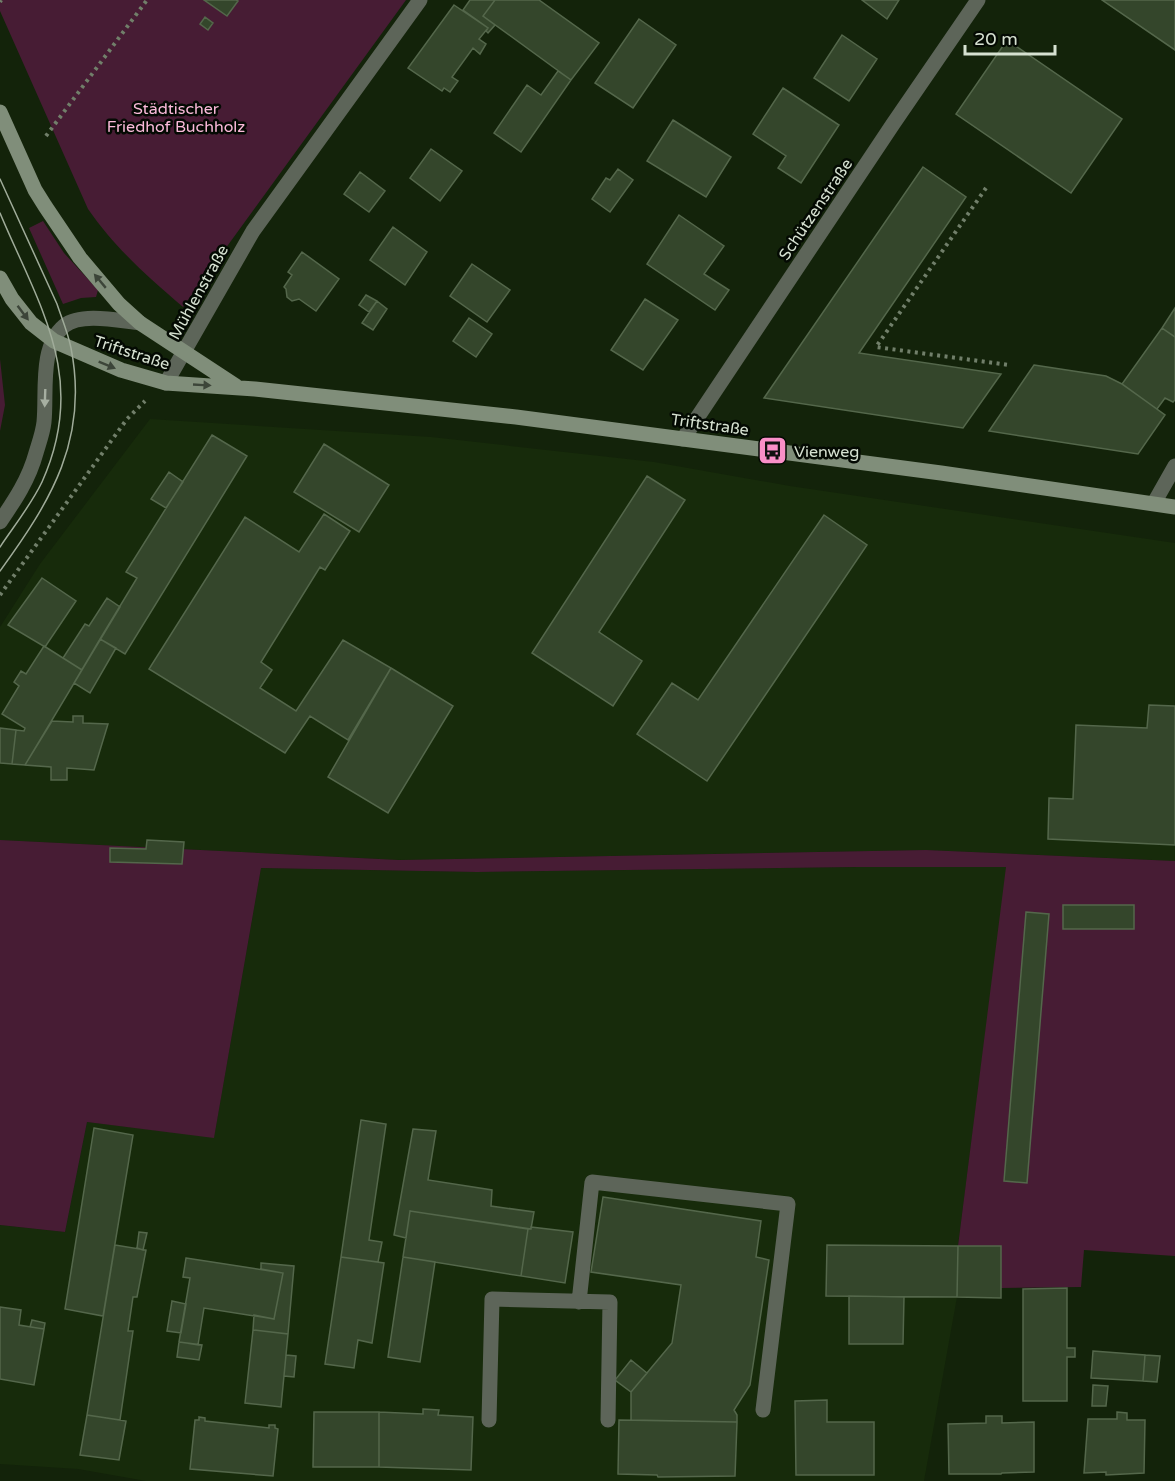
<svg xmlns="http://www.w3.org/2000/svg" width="1175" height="1481" viewBox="0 0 1175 1481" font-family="'Varela Round',sans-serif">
<rect width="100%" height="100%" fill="#13230a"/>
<path fill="#172b0b" d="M 150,419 L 431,437 L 654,462 L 790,486 L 1175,543 L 1175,861 L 926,850 L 399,860 L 0,840 L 0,627 L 40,564 Z
M 856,867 L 1007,867 L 958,1246 L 957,1297 L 924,1481 L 146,1481 L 78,1469 L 0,1464 L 0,1225 L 65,1232 L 87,1122 L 214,1137 L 261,868 L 477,872 Z"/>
<path fill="#471c34" d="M 0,0 L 406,0 L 183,307 C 146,275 116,249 88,209 L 0,11 Z
M 43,221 L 64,253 L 98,290 L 96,297 L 81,298 L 63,304 L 29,228 Z
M 0,359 L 5,405 L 0,431 Z
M 0,840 L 399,860 L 926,850 L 1175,861 L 1175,1256 L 1084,1250 L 1081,1287 L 1001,1288 L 1001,1246 L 958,1246 L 1006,867 L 856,867 L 477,872 L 261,868 L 214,1138 L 87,1122 L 65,1232 L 0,1225 Z"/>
<path fill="#34462b" stroke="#54674b" stroke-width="1.5" d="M 204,0 L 236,0 L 238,1 L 227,16 Z
M 470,0 L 495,0 L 483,16 L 495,25 L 488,33 L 486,31 L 488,28 L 463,10 Z
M 495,0 L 539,0 L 599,43 L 571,80 L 483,16 Z
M 862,0 L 899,0 L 887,19 Z
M 1102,0 L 1175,0 L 1175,50 Z
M 454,5 L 488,28 L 479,39 L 486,44 L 480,54 L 473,48 L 452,77 L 458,81 L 450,92 L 444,88 L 442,91 L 408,68 Z
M 205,17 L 213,23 L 208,30 L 200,24 Z
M 639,19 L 676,45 L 633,108 L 595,83 Z
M 842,35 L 877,59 L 849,101 L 814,78 Z
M 1007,40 L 1122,119 L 1071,193 L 956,114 Z
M 558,71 L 571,80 L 521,152 L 494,133 L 527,85 L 541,95 Z
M 783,88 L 839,125 L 801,183 L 778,168 L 786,156 L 753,134 Z
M 673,120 L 731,157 L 706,197 L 647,161 Z
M 431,149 L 462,171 L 440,201 L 410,178 Z
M 923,167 L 966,197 L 859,353 L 1001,374 L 963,428 L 764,398 Z
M 618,169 L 633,180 L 610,212 L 592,199 L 606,178 L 610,180 Z
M 360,172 L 385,191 L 369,212 L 344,194 Z
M 679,215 L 724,246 L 704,274 L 729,290 L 715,310 L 647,264 Z
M 393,227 L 427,252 L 405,285 L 370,260 Z
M 302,252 L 339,279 L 316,311 L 299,299 L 292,301 L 287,297 L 286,289 L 284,287 L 292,275 L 288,272 Z
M 472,264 L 510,290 L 487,322 L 450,296 Z
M 366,295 L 377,301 L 369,312 L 359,305 Z
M 645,299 L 678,320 L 643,370 L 611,350 Z
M 377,301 L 387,309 L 373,330 L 362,323 Z
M 1175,308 L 1175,337 L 1162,328 Z
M 469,318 L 492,334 L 476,357 L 453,341 Z
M 1162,328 L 1175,337 L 1175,400 L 1173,402 L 1165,398 L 1157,409 L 1122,384 Z
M 1034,365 L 1106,376 L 1122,384 L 1165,415 L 1138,454 L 989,431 Z
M 212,435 L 247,456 L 125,654 L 100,639 L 137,578 L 126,572 Z
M 324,444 L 389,485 L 359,532 L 294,492 Z
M 169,472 L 183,482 L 166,508 L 151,499 Z
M 647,476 L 685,500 L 599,632 L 642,661 L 613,706 L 532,653 Z
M 324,514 L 350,531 L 325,570 L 320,567 L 261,662 L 272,670 L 260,688 L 296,711 L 343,640 L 391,668 L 348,740 L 310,716 L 285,753 L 149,669 L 245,517 L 299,552 Z
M 824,515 L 867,545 L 707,781 L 637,734 L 672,683 L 698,700 Z
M 42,578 L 76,601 L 45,647 L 8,625 Z
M 107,598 L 120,607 L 82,670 L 63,658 L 85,624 L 89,626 Z
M 100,639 L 116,648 L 90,693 L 74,683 Z
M 44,646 L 82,670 L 25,765 L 12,764 L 16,730 L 24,731 L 25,728 L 2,714 L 19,686 L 14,682 L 21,671 L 26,674 Z
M 391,668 L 453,706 L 388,813 L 328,777 Z
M 1149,705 L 1175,706 L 1175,845 L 1048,839 L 1049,798 L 1073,799 L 1076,725 L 1147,728 Z
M 73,716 L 83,716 L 83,723 L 108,724 L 94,770 L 67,768 L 67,780 L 51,780 L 51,767 L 25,765 L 52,721 L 73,722 Z
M 0,728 L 16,730 L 12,764 L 0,763 Z
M 147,840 L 184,842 L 182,864 L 110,862 L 110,848 L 146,849 Z
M 1063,905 L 1134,905 L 1134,929 L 1063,929 Z
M 1026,912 L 1049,914 L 1027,1183 L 1004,1181 Z
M 361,1120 L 386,1124 L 369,1240 L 382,1242 L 378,1262 L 341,1257 Z
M 94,1128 L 133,1135 L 103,1316 L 65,1309 Z
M 413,1129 L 436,1131 L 428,1180 L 492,1190 L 491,1206 L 534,1212 L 531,1229 L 410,1211 L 406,1238 L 394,1235 Z
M 603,1197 L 761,1221 L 756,1257 L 769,1260 L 750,1385 L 734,1410 L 737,1415 L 737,1422 L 631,1420 L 631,1392 L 672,1343 L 681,1285 L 591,1272 Z
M 410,1211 L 528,1229 L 521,1276 L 403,1257 Z
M 531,1227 L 573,1232 L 565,1283 L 521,1276 L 528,1229 L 531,1229 Z
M 139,1232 L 147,1233 L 143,1250 L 137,1248 Z
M 115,1245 L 146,1250 L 137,1297 L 133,1297 L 128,1331 L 133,1331 L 120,1420 L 87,1415 Z
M 827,1245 L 958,1246 L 957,1297 L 826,1296 Z
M 958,1246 L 1001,1246 L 1001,1298 L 957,1297 Z
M 341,1257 L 384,1263 L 372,1343 L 358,1340 L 354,1368 L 325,1364 Z
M 403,1257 L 435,1262 L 420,1362 L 388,1357 Z
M 186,1258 L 283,1273 L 274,1319 L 204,1308 L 198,1345 L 179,1342 L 190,1278 L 183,1277 Z
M 261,1263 L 294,1266 L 288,1334 L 253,1330 L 254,1315 L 274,1319 L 283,1273 L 261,1269 Z
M 1067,1288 L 1067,1348 L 1075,1348 L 1075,1357 L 1067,1357 L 1067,1401 L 1023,1401 L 1023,1289 Z
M 849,1296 L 904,1297 L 903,1344 L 849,1344 Z
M 172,1301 L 186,1304 L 181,1333 L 167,1331 Z
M 0,1307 L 21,1310 L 19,1325 L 44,1329 L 34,1385 L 0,1379 Z
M 32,1320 L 45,1323 L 44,1329 L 30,1327 Z
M 253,1330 L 288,1334 L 281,1407 L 245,1403 Z
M 179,1342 L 202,1345 L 199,1360 L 177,1357 Z
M 1093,1351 L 1145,1355 L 1143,1381 L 1091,1378 Z
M 286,1355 L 296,1356 L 294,1377 L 284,1376 Z
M 1145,1355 L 1160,1356 L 1157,1382 L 1143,1381 Z
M 631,1360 L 647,1373 L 631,1392 L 615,1380 Z
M 1093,1385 L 1108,1386 L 1106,1406 L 1092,1406 Z
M 827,1400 L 827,1422 L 874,1422 L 874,1475 L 796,1475 L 795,1401 Z
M 423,1409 L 439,1410 L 438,1415 L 473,1417 L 471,1470 L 379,1467 L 379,1412 L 423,1414 Z
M 314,1412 L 379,1412 L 379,1467 L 313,1467 Z
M 1117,1412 L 1127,1413 L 1127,1420 L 1145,1420 L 1144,1473 L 1106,1475 L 1106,1472 L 1084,1473 L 1088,1419 L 1117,1419 Z
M 87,1415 L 126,1421 L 119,1460 L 80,1455 Z
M 986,1416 L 1002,1416 L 1002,1423 L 1034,1422 L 1034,1472 L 1002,1473 L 1001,1474 L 949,1474 L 948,1424 L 986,1423 Z
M 199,1417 L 205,1418 L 205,1421 L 269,1428 L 269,1425 L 275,1425 L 275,1428 L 278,1429 L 273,1476 L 190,1469 L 195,1420 L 199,1420 Z
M 619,1420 L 737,1422 L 735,1476 L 658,1477 L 657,1475 L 618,1474 Z"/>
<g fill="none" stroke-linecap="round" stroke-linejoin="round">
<path stroke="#717f6a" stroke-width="4" stroke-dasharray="3 4.5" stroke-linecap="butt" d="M 0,2 L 1,0
M 46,136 L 147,0
M 986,188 L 876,347 L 1009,365
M 0,595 L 127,419 L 145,401"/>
<path stroke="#5d6559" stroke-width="15" d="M 579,1302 L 592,1182 L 788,1204 L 763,1410
M 489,1420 L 492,1299 L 610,1302 L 608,1420"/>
<path stroke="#5d6559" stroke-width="15" d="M 166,383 L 253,231 L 420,0
M 683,439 L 893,124 L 978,0
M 1154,503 L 1175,466"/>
<path stroke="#5d6559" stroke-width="15" d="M 0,522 C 15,500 29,479 36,453 C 39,443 43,432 44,422 C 47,393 39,347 64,326 C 81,312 120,321 140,323"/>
<path stroke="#808e7a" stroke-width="15" d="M 0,112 L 35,190 L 45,206 L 80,258 L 119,304 L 140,323 L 236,386
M 0,278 L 12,299 L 31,323 L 54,341 L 121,370 L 166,383 L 255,389 L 516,417 L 941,473 L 1175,507"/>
<path stroke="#a0ac9a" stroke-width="1.5" d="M 0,179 L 57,304 C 62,319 68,333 71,348 C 89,439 51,501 0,571
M 0,213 C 39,306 89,378 42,482 C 31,505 14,526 0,547"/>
</g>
<defs><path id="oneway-solid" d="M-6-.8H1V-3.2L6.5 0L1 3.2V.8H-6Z" transform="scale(1.5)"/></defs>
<g fill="#3c4539">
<use href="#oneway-solid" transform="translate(100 281) rotate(-130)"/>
<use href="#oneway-solid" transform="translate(23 313) rotate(53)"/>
<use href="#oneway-solid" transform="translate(107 365) rotate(22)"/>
<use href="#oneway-solid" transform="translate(202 385) rotate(3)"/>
</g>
<use fill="#a6afa1" href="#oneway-solid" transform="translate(45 398) rotate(92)"/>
<defs>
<symbol id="bus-square" viewBox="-11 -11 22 22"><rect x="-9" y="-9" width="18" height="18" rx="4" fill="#fa8fc8" stroke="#040a03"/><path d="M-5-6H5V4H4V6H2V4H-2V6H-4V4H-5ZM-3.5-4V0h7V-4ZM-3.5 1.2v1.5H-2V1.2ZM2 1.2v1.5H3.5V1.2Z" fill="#111"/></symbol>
</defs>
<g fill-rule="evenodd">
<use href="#bus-square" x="756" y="434" width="33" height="33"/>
</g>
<g text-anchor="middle" stroke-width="5" stroke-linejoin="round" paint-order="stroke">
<g font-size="16" fill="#fbbada" stroke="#040a03">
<text x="176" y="114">Städtischer<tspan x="176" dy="18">Friedhof Buchholz</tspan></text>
</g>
<g font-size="16" fill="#d6e1d1" stroke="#040a03">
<text transform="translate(815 209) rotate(-56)" y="6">Schützenstraße</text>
<text transform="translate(198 292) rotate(-61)" y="6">Mühlenstraße</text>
<text transform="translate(132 352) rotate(18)" y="6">Triftstraße</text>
<text transform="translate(710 424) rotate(8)" y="6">Triftstraße</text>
</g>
<g font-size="16" fill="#d6e1d1" stroke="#040a03" text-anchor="start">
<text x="794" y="457">Vienweg</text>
</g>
</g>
<path d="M965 45v9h90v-9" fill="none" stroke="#d6e1d1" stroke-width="3"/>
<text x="974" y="45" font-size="18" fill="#d6e1d1" stroke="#040a03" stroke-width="4.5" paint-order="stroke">20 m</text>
</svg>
